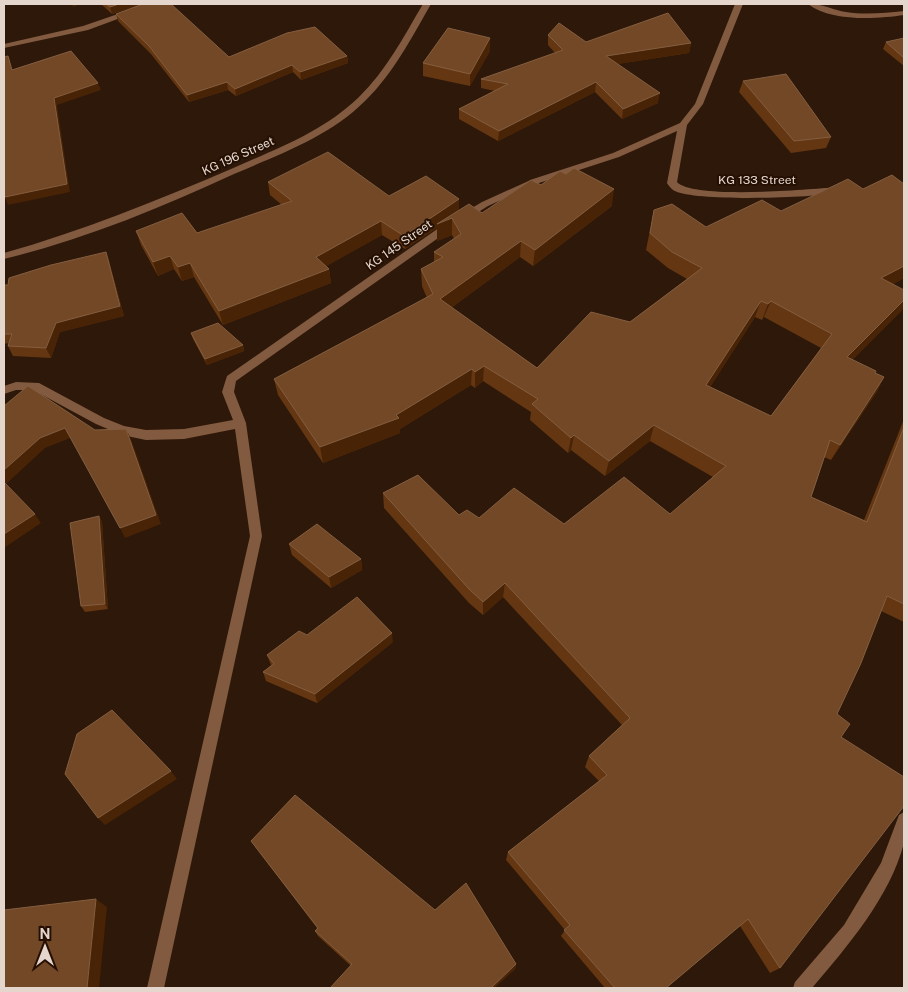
<svg xmlns="http://www.w3.org/2000/svg" width="908" height="992" viewBox="0 0 908 992" font-family="'Public Sans',sans-serif">
<rect width="100%" height="100%" fill="#2e1809"/>
<g fill="none" stroke-linecap="round" stroke-linejoin="round">
<path fill="#815a40" fill-rule="evenodd" d="M 147,4 L 158,4 L 88,30 L 4,48 L 4,44 L 83,26 Z
M 423,4 L 431,4 C 412,37 393,74 365,101 C 329,137 280,154 234,174 C 160,208 83,240 4,259 L 4,253 C 82,231 156,201 231,169 C 276,149 323,132 359,97 C 386,71 404,36 423,4 Z
M 735,4 L 743,4 L 703,104 L 687,125 L 677,182 C 694,200 811,189 839,187 L 842,188 L 842,192 C 817,198 697,202 675,191 C 672,190 669,186 667,183 L 677,131 L 619,157 L 539,183 L 488,206 L 451,229 L 236,381 L 234,392 L 246,423 L 262,536 L 164,988 L 147,988 L 250,536 L 235,429 L 184,439 L 146,440 L 122,435 L 96,424 L 33,390 L 16,390 L 4,394 L 4,386 L 16,382 L 39,383 L 104,418 L 124,426 L 146,430 L 184,429 L 233,420 L 222,392 L 227,376 L 443,225 L 482,202 L 533,179 L 613,153 L 680,123 L 695,104 Z
M 808,4 C 821,3 833,10 846,12 C 865,15 885,13 904,11 L 904,15 C 877,19 831,22 808,4 Z
M 904,812 C 905,821 906,834 904,843 C 890,897 847,947 812,988 L 793,988 L 795,982 L 844,925 L 881,863 L 899,815 Z"/>
</g>
<path fill="#643712" fill-rule="evenodd" d="M 101,4 L 142,4 L 112,14 Z
M 116,14 L 229,57 L 347,56 L 348,63 L 301,80 L 293,72 L 236,96 L 228,90 L 189,102 L 151,54 L 118,21 Z
M 548,35 L 586,42 L 691,43 L 689,53 L 617,64 L 658,103 L 622,119 L 595,92 L 498,141 L 459,119 L 459,109 L 495,91 L 481,88 L 481,79 L 555,53 L 548,45 Z
M 490,38 L 490,51 L 470,86 L 423,76 L 423,63 Z
M 904,38 L 904,66 L 883,49 L 886,42 Z
M 743,81 L 831,137 L 826,148 L 791,153 L 739,92 Z
M 268,182 L 389,196 L 459,210 L 482,213 L 541,185 L 612,206 L 533,266 L 520,257 L 451,308 L 537,368 L 630,322 L 687,279 L 668,268 L 646,250 L 654,210 L 706,227 L 781,211 L 863,189 L 904,184 L 904,278 L 893,284 L 902,310 L 852,360 L 875,373 L 884,377 L 876,393 L 831,460 L 824,457 L 811,497 L 864,520 L 904,419 L 904,622 L 881,611 L 837,714 L 841,737 L 780,968 L 770,973 L 740,926 L 666,988 L 605,988 L 561,936 L 565,930 L 506,860 L 508,852 L 599,781 L 585,767 L 589,756 L 622,725 L 503,597 L 483,615 L 469,603 L 384,508 L 383,493 L 459,515 L 479,518 L 564,524 L 670,514 L 713,477 L 650,441 L 605,476 L 571,450 L 568,453 L 530,420 L 531,412 L 483,381 L 475,388 L 471,385 L 400,429 L 400,433 L 323,463 L 278,395 L 274,379 L 427,298 L 422,286 L 421,269 L 434,262 L 434,252 L 454,239 L 452,235 L 437,241 L 437,228 L 405,249 L 382,235 L 326,266 L 329,269 L 331,283 L 223,325 L 194,277 L 182,281 L 174,269 L 158,276 L 141,245 L 136,231 L 197,233 L 282,205 L 270,195 ZM 755,317 L 762,320 L 764,317 L 821,348 L 771,416 L 710,387 Z
M 106,252 L 109,261 L 124,316 L 60,332 L 51,358 L 13,356 L 8,346 L 9,343 L 4,344 L 4,285 L 8,285 Z
M 191,333 L 243,345 L 244,351 L 207,365 L 193,339 Z
M 99,516 L 102,522 L 108,609 L 85,612 L 81,606 Z
M 289,544 L 361,559 L 362,570 L 331,588 L 292,555 Z
M 307,635 L 393,642 L 317,703 L 266,681 L 263,672 L 271,665 L 267,655 Z
M 251,841 L 435,910 L 516,964 L 515,969 L 494,988 L 330,988 L 351,966 L 318,936 L 315,931 L 317,928 L 256,848 Z"/>
<path fill="#482306" d="M 72,4 L 80,4 L 73,7 Z
M 119,4 L 142,4 L 112,14 L 110,7 Z
M 490,38 L 490,51 L 470,86 L 470,74 Z
M 691,43 L 689,53 L 605,66 L 606,56 Z
M 347,56 L 348,63 L 301,80 L 300,72 Z
M 292,65 L 293,72 L 236,96 L 235,89 Z
M 227,82 L 228,90 L 189,102 L 187,95 Z
M 596,82 L 595,92 L 498,141 L 499,131 Z
M 98,83 L 101,90 L 57,105 L 70,192 L 8,205 L 5,197 L 54,98 Z
M 660,93 L 658,103 L 622,119 L 623,109 Z
M 614,189 L 612,206 L 533,266 L 535,250 Z
M 459,199 L 459,213 L 452,218 L 452,235 L 437,241 L 437,228 L 405,249 L 404,236 Z
M 381,221 L 382,235 L 318,271 L 316,257 Z
M 521,241 L 520,257 L 440,316 L 440,299 Z
M 106,252 L 109,261 L 124,316 L 60,332 L 51,358 L 46,348 L 56,323 Z
M 170,256 L 174,269 L 158,276 L 153,262 Z
M 190,263 L 194,277 L 182,281 L 178,267 Z
M 904,266 L 904,278 L 873,295 L 881,278 Z
M 329,269 L 331,283 L 223,325 L 219,311 Z
M 904,300 L 904,305 L 902,310 L 839,373 L 847,357 Z
M 761,301 L 755,317 L 701,401 L 706,385 Z
M 771,301 L 764,317 L 762,320 L 768,304 Z
M 243,345 L 244,351 L 207,365 L 205,359 Z
M 484,366 L 483,381 L 475,388 L 475,372 Z
M 472,369 L 471,385 L 400,429 L 400,433 L 323,463 L 320,447 L 396,415 Z
M 884,377 L 876,393 L 831,460 L 840,445 Z
M 654,425 L 650,441 L 605,476 L 609,461 Z
M 65,428 L 70,438 L 45,448 L 4,486 L 4,470 L 40,438 Z
M 126,429 L 131,439 L 161,524 L 125,538 L 120,528 Z
M 574,435 L 571,450 L 568,453 L 571,438 Z
M 35,514 L 41,523 L 4,548 L 4,534 Z
M 99,516 L 102,522 L 108,609 L 105,604 Z
M 361,559 L 362,570 L 331,588 L 329,577 Z
M 505,583 L 503,597 L 483,615 L 483,602 Z
M 392,633 L 393,642 L 317,703 L 315,694 Z
M 171,771 L 177,779 L 105,825 L 98,818 Z
M 96,899 L 107,907 L 99,988 L 87,988 Z
M 516,964 L 515,969 L 494,988 L 491,988 Z"/>
<path fill="#724826" stroke="#845e40" fill-rule="evenodd" d="M 106,4 L 119,4 L 110,7 Z
M 143,4 L 171,4 L 229,57 L 287,33 L 315,27 L 347,56 L 300,72 L 292,65 L 235,89 L 227,82 L 187,95 L 149,46 L 116,14 Z
M 668,13 L 691,43 L 606,56 L 660,93 L 623,109 L 596,82 L 499,131 L 459,109 L 508,84 L 481,79 L 563,50 L 548,35 L 559,23 L 586,42 Z
M 448,28 L 490,38 L 470,74 L 423,63 Z
M 904,38 L 904,58 L 886,42 Z
M 71,51 L 98,83 L 54,98 L 67,184 L 5,197 L 4,193 L 4,57 L 8,56 L 12,70 Z
M 786,74 L 831,137 L 794,141 L 743,81 Z
M 328,152 L 389,196 L 426,176 L 459,199 L 404,236 L 381,221 L 316,257 L 329,269 L 219,311 L 190,263 L 178,267 L 170,256 L 153,262 L 136,231 L 182,213 L 197,233 L 292,201 L 268,182 Z
M 574,168 L 614,189 L 535,250 L 521,241 L 440,299 L 537,368 L 591,312 L 630,322 L 702,268 L 672,252 L 650,233 L 654,210 L 672,204 L 706,227 L 762,200 L 781,211 L 848,179 L 863,189 L 892,175 L 904,184 L 904,266 L 881,278 L 904,290 L 904,300 L 847,357 L 876,371 L 875,373 L 884,377 L 840,445 L 830,440 L 811,497 L 867,522 L 904,427 L 904,604 L 887,596 L 861,663 L 837,714 L 850,724 L 841,737 L 904,777 L 904,806 L 780,968 L 748,919 L 666,988 L 615,988 L 564,930 L 570,925 L 508,852 L 607,775 L 589,756 L 630,718 L 505,583 L 483,602 L 469,589 L 383,493 L 418,475 L 459,515 L 467,510 L 479,518 L 514,488 L 564,524 L 624,477 L 670,514 L 726,466 L 654,425 L 609,461 L 574,435 L 571,438 L 532,404 L 538,399 L 484,366 L 475,372 L 472,369 L 396,415 L 399,418 L 320,447 L 274,379 L 433,294 L 421,269 L 443,257 L 434,252 L 461,234 L 452,218 L 437,224 L 469,204 L 482,213 L 531,180 L 541,185 L 560,171 L 566,174 ZM 761,301 L 768,304 L 771,301 L 832,334 L 771,416 L 706,385 Z
M 106,252 L 120,306 L 56,323 L 46,348 L 8,346 L 12,334 L 4,334 L 4,285 L 8,285 L 9,278 L 51,265 Z
M 218,323 L 243,345 L 205,359 L 191,333 Z
M 28,386 L 95,430 L 126,429 L 156,515 L 120,528 L 65,428 L 40,438 L 4,470 L 4,406 Z
M 4,482 L 35,514 L 4,534 Z
M 99,516 L 105,604 L 81,606 L 70,523 Z
M 317,524 L 361,559 L 329,577 L 289,544 Z
M 357,597 L 392,633 L 315,694 L 263,672 L 274,664 L 267,655 L 299,631 L 307,635 Z
M 112,710 L 171,771 L 98,818 L 65,774 L 77,734 Z
M 295,795 L 435,910 L 466,883 L 516,964 L 491,988 L 330,988 L 352,964 L 315,931 L 318,928 L 251,841 Z
M 96,899 L 87,988 L 4,988 L 4,910 Z"/>
<g text-anchor="middle" stroke-width="4" stroke-linejoin="round" paint-order="stroke">
<g font-size="12" fill="#e5d6cd" stroke="#240f02">
<text transform="translate(238 156) rotate(-24)" y="4">KG 196 Street</text>
<text x="757" y="184">KG 133 Street</text>
<text transform="translate(399 245) rotate(-35)" y="4">KG 145 Street</text>
</g>
</g>
<rect width="908" height="992" fill="none" stroke="#e5d6cd" stroke-width="10"/>
<g transform="translate(45 947)" stroke="#240f02" stroke-width="4" paint-order="stroke">
<path d="M0-4L9 19L0 12L-9 19Z" fill="#e5d6cd"/>
<text y="-8" font-size="14" font-weight="bold" text-anchor="middle" fill="#e5d6cd">N</text>
</g>
</svg>
